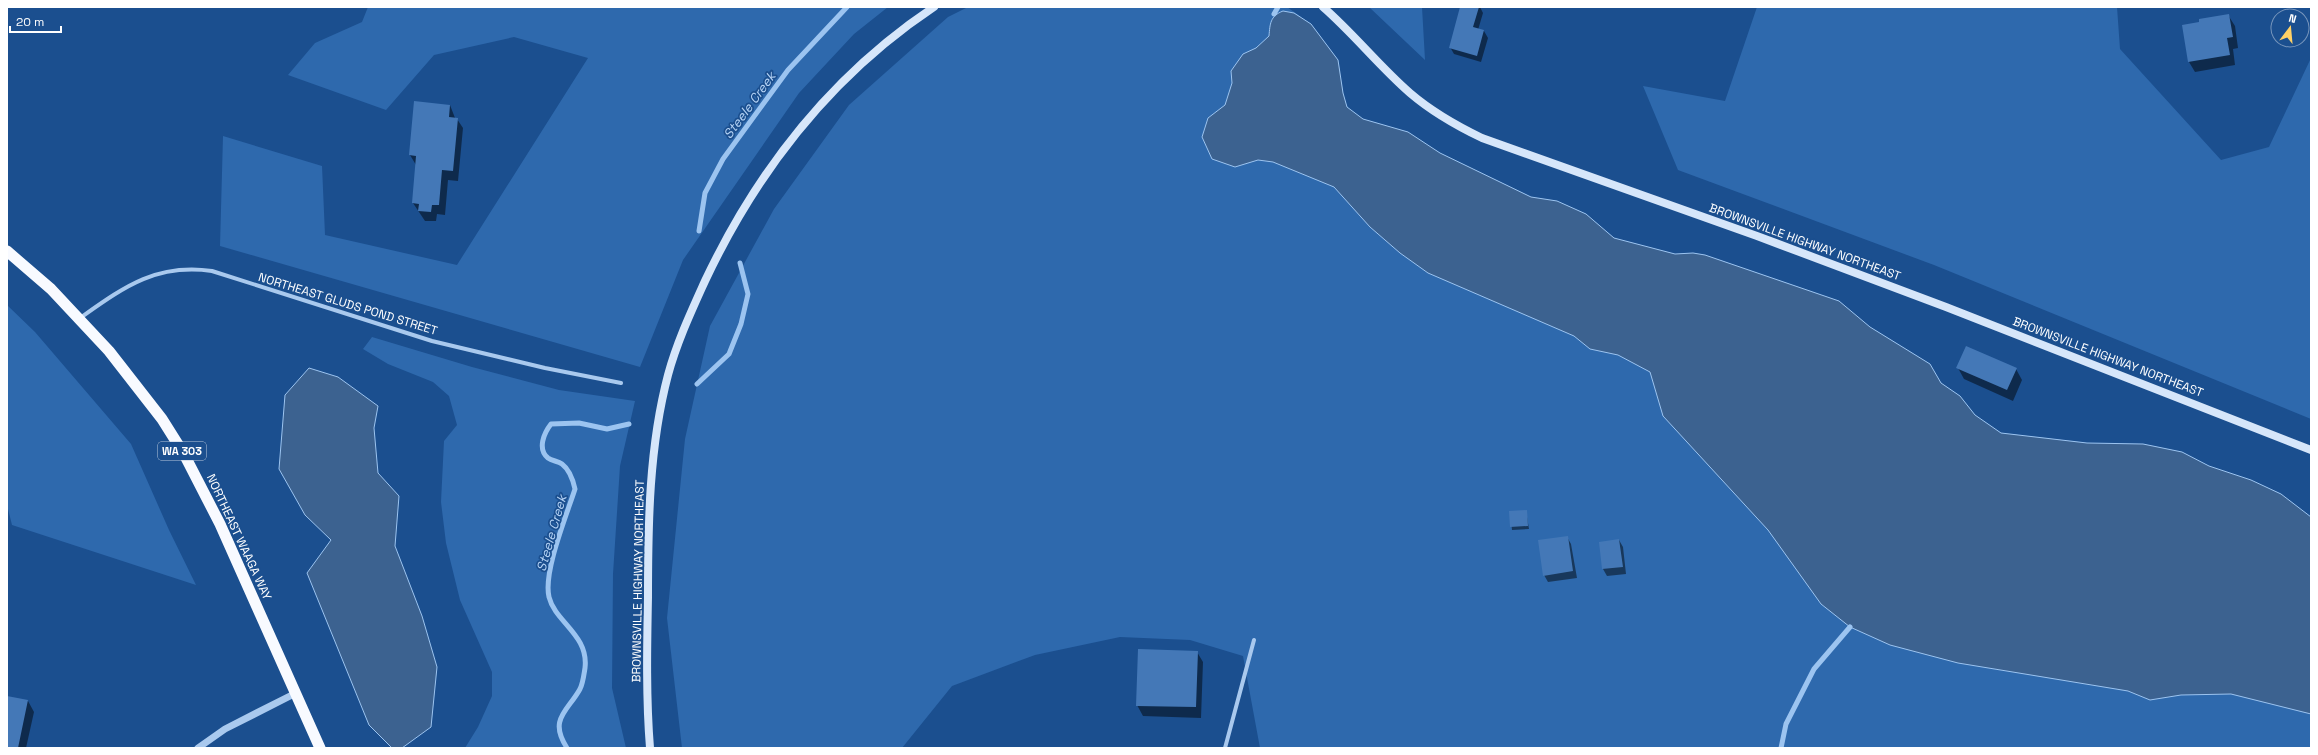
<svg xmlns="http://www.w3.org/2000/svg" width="2318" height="755" viewBox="0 0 2318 755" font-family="'Space Grotesk',sans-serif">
<rect width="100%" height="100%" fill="#1b4f8f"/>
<path fill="#2e69ad" d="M 368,7 L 888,7 L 854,34 L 799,93 L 683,260 L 640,367 L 220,246 L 223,136 L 322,166 L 325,235 L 457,265 L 588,58 L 514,37 L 434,55 L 386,110 L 288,75 L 315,43 L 362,22 Z
M 968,7 L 1287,7 L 1311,24 L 1338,60 L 1343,93 L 1347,107 L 1363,119 L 1408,132 L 1440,153 L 1531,197 L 1557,201 L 1586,214 L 1614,238 L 1675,254 L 1693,253 L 1705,255 L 1839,301 L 1870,327 L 1930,364 L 1941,383 L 1960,396 L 1975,415 L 2001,433 L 2087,443 L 2143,444 L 2182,452 L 2209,466 L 2251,480 L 2281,494 L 2311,517 L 2311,748 L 1260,748 L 1243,656 L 1190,640 L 1120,637 L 1035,655 L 952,686 L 902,748 L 682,748 L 667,618 L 685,439 L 710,326 L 774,209 L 849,105 L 948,17 Z
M 1369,7 L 1422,7 L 1425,60 Z
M 1757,7 L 2117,7 L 2120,49 L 2221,160 L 2269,147 L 2311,58 L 2311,419 L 1934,265 L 1678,170 L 1643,86 L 1725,101 Z
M 7,305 L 35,332 L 131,444 L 169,530 L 196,585 L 12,525 L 7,505 Z
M 372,337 L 472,367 L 559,390 L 635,401 L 620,466 L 613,574 L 612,688 L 626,748 L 465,748 L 478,727 L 492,696 L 492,672 L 460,600 L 446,543 L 441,502 L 444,441 L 457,425 L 449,396 L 433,382 L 388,364 L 363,349 Z"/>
<path fill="#3c6290" stroke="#9cc4f0" d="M 1283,11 L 1294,13 L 1311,24 L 1338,60 L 1343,93 L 1347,107 L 1363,119 L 1408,132 L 1440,153 L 1531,197 L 1557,201 L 1586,214 L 1614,238 L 1675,254 L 1693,253 L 1705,255 L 1839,301 L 1870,327 L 1930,364 L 1941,383 L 1960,396 L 1975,415 L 2001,433 L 2087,443 L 2143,444 L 2182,452 L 2209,466 L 2251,480 L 2281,494 L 2311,517 L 2311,714 L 2231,694 L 2181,695 L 2150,700 L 2128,691 L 1958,663 L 1890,645 L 1850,627 L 1821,604 L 1768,530 L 1663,416 L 1650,372 L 1618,355 L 1590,349 L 1574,336 L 1428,273 L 1400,253 L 1370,227 L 1334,187 L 1273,162 L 1258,160 L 1235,167 L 1212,159 L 1202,137 L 1208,118 L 1225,105 L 1232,83 L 1231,71 L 1243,54 L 1256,48 L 1269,36 C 1270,24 1270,16 1283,11 Z
M 309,368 L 338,377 L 378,406 L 374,428 L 378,473 L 399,496 L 395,546 L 422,616 L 437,667 L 431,727 L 402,748 L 392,748 L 369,725 L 307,573 L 331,540 L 305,515 L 279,469 L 285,395 Z"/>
<path fill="#0007" d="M 1462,7 L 1480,7 L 1483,13 L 1478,30 L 1484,31 L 1488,38 L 1481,62 L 1454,54 L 1450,47 Z
M 2228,15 L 2235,26 L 2238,48 L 2233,49 L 2235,65 L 2195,72 L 2189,62 Z
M 450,105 L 455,118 L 457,119 L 463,128 L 458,181 L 448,180 L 445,215 L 437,214 L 436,221 L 425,221 L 413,203 L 416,165 L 410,155 Z
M 1958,368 L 2016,369 L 2022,380 L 2013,401 L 1964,379 Z
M 1526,511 L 1529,529 L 1512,530 L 1510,512 Z
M 1567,537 L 1571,544 L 1577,578 L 1548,582 L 1544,575 Z
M 1619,540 L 1623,547 L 1626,574 L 1607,576 L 1603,569 L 1600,543 Z
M 1197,652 L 1203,662 L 1201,718 L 1143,716 L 1137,705 Z
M 7,697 L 28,701 L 34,712 L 26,748 L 7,748 Z"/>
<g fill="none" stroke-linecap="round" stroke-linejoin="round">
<path stroke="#9cc4f0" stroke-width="5" d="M 1274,14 L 1278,7
M 699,231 L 705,193 L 723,159 L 788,70 L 847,7
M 697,384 L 729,354 L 741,324 L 748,294 L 740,263
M 567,748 C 548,719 568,711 580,689 C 583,683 584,674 585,668 C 589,635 555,622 549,597 C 543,572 567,514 575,489 C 573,480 570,470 562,464 C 558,461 552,461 548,458 C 537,449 544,433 551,424 L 579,423 L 607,429 L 629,424
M 1781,748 L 1786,724 L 1814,669 L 1850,627"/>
</g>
<path fill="#4478b7" d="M 1460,7 L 1479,7 L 1473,27 L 1484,30 L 1477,56 L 1449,48 Z
M 2229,14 L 2233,37 L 2227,38 L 2230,55 L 2188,62 L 2182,25 L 2199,22 L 2199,19 Z
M 414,101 L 450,105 L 449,117 L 458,118 L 453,171 L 442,170 L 439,205 L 432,205 L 431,212 L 418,211 L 419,204 L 412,203 L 416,156 L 409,155 Z
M 1966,346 L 2017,368 L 2007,390 L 1956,368 Z
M 1527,510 L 1528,526 L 1510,527 L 1509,511 Z
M 1568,536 L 1573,571 L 1543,576 L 1538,540 Z
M 1619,539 L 1623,567 L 1602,569 L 1599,542 Z
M 1138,649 L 1198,651 L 1196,707 L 1136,706 Z
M 7,696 L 28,700 L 18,748 L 7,748 Z"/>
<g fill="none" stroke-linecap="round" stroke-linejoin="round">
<path stroke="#a9c9ee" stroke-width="4" d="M 80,318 C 124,287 156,263 212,271 L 432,341 L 545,368 L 621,383
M 1225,748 L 1254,640"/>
<path stroke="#a9c9ee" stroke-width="7" d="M 198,748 L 225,729 L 296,693"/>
<path stroke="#d6e6fa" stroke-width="8" d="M 1323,7 C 1354,34 1379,66 1410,93 C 1431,111 1457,126 1482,138 L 1757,236 L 1946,307 L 2311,450
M 650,748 C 646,698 647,647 648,597 C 648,523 649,447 668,375 C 677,342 691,312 705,281 C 757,171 832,75 934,7"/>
<path stroke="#f8faff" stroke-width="11" d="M 7,251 L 51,289 L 109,351 L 162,419 L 184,454 L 220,524 L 320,748"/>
</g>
<g text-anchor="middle" stroke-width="3.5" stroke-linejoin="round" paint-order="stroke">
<rect fill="#1b4f8f" stroke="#bbcadd" stroke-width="1" x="158" y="442" width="48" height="18" rx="3"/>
<g font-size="11" font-weight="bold" fill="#fff">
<text x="182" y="455">WA 303</text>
</g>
<g font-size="12" fill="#fff" stroke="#1b4f8f">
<text transform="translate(1805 242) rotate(20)" y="4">BROWNSVILLE HIGHWAY NORTHEAST</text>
<text transform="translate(348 304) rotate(17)" y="4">NORTHEAST GLUDS POND STREET</text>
<text transform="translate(2108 357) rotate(21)" y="4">BROWNSVILLE HIGHWAY NORTHEAST</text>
<text transform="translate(239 537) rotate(65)" y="4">NORTHEAST WAAGA WAY</text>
<text transform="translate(638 581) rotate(-89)" y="4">BROWNSVILLE HIGHWAY NORTHEAST</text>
</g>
<g font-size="13" font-style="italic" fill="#b5d3f5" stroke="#1b4f8f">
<text transform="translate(749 105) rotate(-54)" y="5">Steele Creek</text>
<text transform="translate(551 533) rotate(-74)" y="5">Steele Creek</text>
</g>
</g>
<rect width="2318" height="755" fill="none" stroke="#ffffff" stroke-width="16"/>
<g transform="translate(2290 28) rotate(16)"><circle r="19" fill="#1b4f8f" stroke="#7695bc"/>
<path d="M0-3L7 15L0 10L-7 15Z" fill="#ffd166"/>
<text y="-6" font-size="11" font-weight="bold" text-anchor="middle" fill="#ffffff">N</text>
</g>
<path d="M10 26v6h51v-6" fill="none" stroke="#ffffff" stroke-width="2"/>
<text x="16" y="26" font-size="12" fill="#ffffff" stroke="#1b4f8f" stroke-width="3" paint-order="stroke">20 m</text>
</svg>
